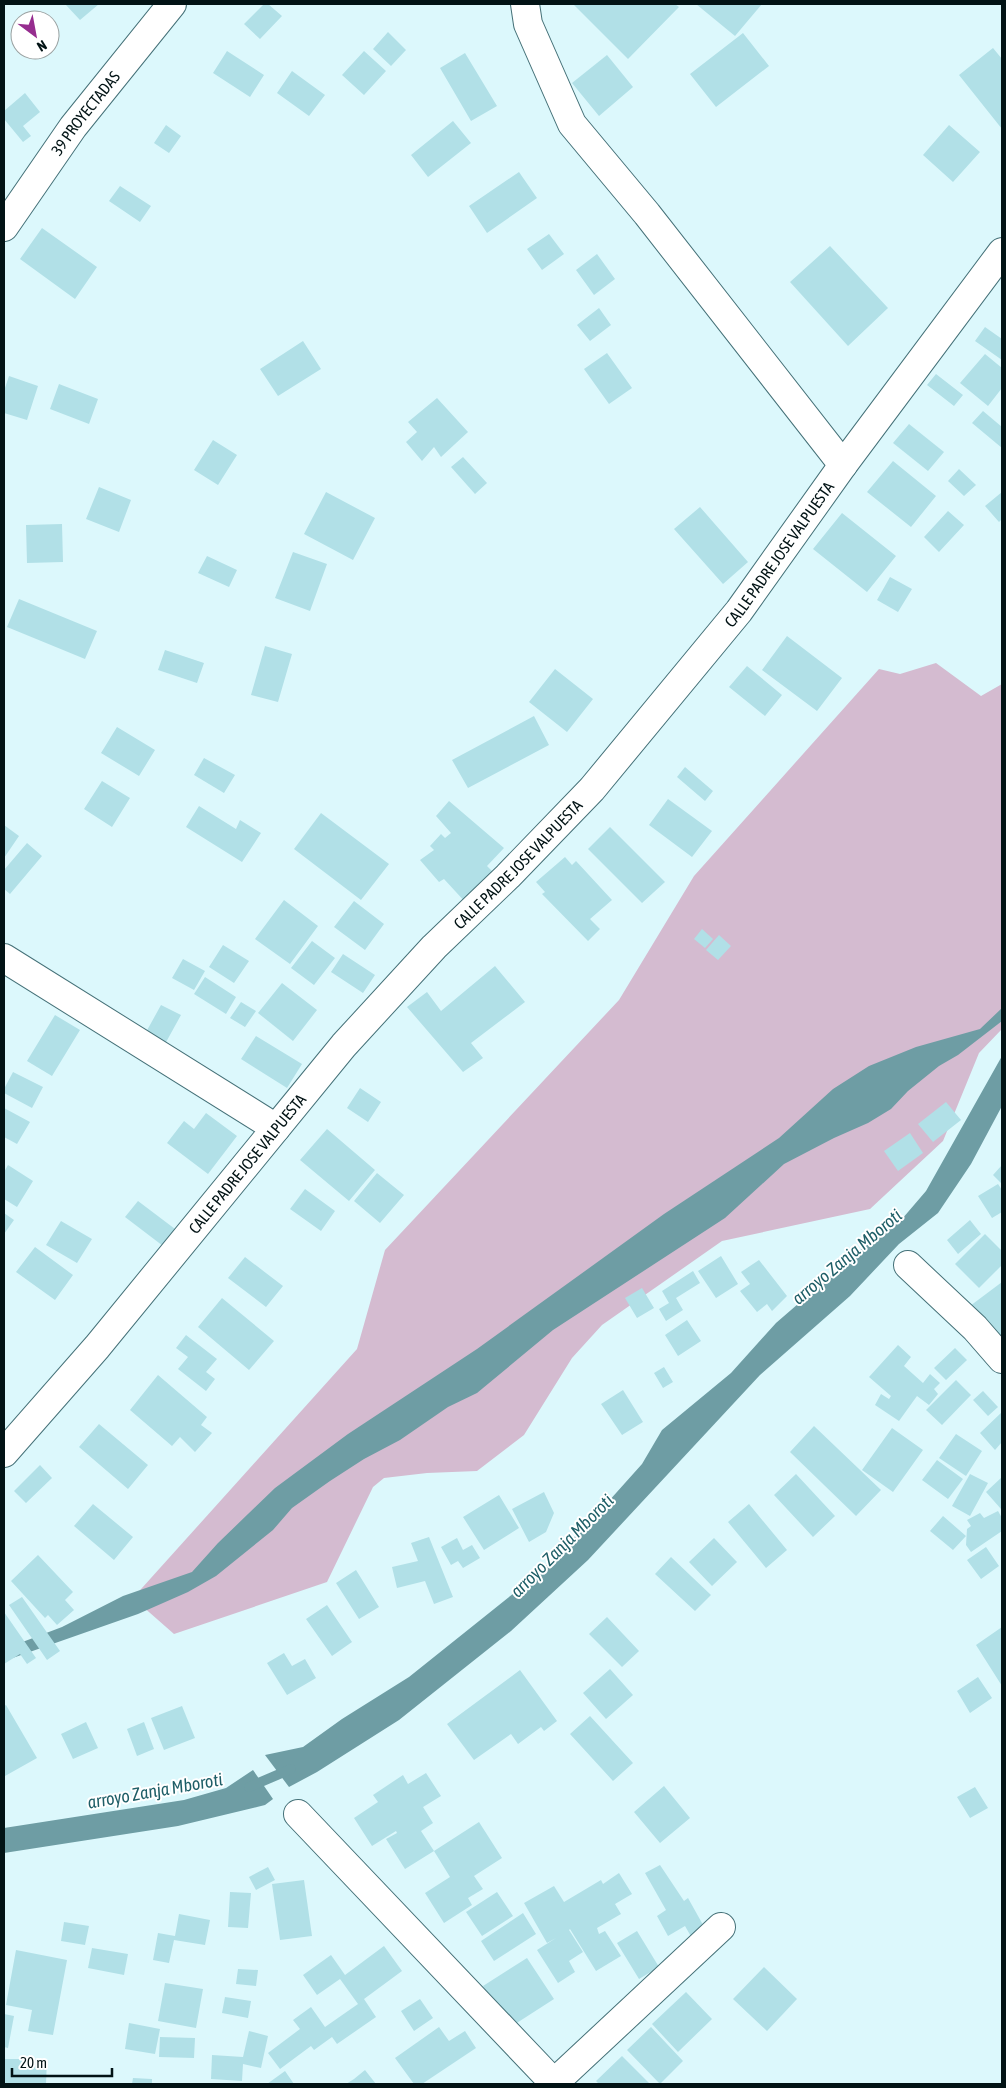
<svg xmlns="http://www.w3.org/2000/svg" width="1006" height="2088" viewBox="0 0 1006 2088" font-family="'Asap Condensed',sans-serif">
<rect width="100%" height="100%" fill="#dcf8fc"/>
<path fill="#d4bbd0" d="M 936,663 L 981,696 L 1002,684 L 1002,1029 L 979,1053 L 943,1141 L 870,1209 L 722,1241 L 602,1325 L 572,1358 L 524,1435 L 477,1471 L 427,1473 L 384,1478 L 373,1487 L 327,1582 L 174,1634 L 133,1598 L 357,1349 L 385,1250 L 619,1000 L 694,876 L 879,669 L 900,674 Z"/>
<path fill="#6e9da4" d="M 1002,1008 L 1002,1021 L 958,1055 L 939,1066 L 908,1091 L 891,1109 L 868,1123 L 834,1138 L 784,1164 L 725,1218 L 553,1330 L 477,1393 L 448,1407 L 400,1440 L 364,1459 L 330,1481 L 292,1508 L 273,1530 L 216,1576 L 188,1592 L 138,1614 L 4,1661 L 4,1649 L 62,1627 L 123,1596 L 192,1572 L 218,1543 L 275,1488 L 348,1434 L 477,1349 L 664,1214 L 779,1138 L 833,1089 L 869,1066 L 916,1047 L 980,1029 Z
M 1002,1056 L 1002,1106 L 971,1164 L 938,1213 L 899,1244 L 850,1296 L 760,1375 L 588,1560 L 511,1631 L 399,1720 L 317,1772 L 289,1787 L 265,1755 L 303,1747 L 342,1719 L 409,1677 L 539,1573 L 599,1512 L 642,1464 L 662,1430 L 731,1373 L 776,1323 L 872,1240 L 902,1219 L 926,1191 Z
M 253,1770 L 273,1799 L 265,1805 L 178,1826 L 4,1853 L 4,1828 L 184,1800 L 226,1788 Z"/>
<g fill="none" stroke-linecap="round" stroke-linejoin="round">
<path stroke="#6e9da4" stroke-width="10" d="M 249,1787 L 291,1769"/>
</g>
<path fill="#b1e0e7" d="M 65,4 L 99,4 L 80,20 Z
M 264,4 L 268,4 L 282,16 L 260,39 L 244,24 Z
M 573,4 L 675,4 L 679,7 L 628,59 Z
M 696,4 L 762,4 L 735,36 Z
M 388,32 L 406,50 L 391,66 L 373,49 Z
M 743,33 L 769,66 L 716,107 L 690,74 Z
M 993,48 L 1002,59 L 1002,129 L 959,75 Z
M 227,51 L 264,75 L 250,97 L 213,73 Z
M 364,51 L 386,71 L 364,95 L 342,75 Z
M 465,53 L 497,106 L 471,121 L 440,68 Z
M 607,55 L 633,87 L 599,116 L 572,83 Z
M 292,71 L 325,95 L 309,116 L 277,93 Z
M 25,93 L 40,112 L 23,126 L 31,136 L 23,142 L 4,119 L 4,111 Z
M 453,121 L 471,143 L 428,177 L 411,155 Z
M 166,125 L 181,136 L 169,153 L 154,143 Z
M 949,125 L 980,152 L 953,182 L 923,155 Z
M 519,172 L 537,198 L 487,233 L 469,206 Z
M 120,186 L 151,206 L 140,222 L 109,201 Z
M 42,228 L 97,267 L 75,299 L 20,259 Z
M 549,234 L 564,254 L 542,270 L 527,249 Z
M 830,246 L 888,308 L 848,346 L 790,282 Z
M 597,254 L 615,279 L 594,295 L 576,270 Z
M 599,308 L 611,325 L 590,341 L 577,325 Z
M 985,327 L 1002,339 L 1002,360 L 975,341 Z
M 303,341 L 321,369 L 278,396 L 260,369 Z
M 607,353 L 632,388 L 609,404 L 584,369 Z
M 985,354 L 1002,368 L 1002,388 L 988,406 L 960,383 Z
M 936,374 L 963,395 L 954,406 L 927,385 Z
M 9,376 L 38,386 L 27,420 L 4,413 L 4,391 Z
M 59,384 L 98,399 L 89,424 L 50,409 Z
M 437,398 L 468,432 L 441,457 L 434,447 L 422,461 L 406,442 L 417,432 L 408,422 Z
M 983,411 L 1002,427 L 1002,448 L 972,423 Z
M 909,424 L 944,452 L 928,471 L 893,443 Z
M 213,440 L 237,455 L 218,485 L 194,470 Z
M 463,457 L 487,483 L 475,494 L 451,467 Z
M 893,461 L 936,496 L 911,527 L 867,492 Z
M 959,469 L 976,485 L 964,496 L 948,481 Z
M 99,487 L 131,500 L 119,532 L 86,519 Z
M 326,492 L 375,518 L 353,560 L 304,534 Z
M 1002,492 L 1002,519 L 999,522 L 985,506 Z
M 700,507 L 748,562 L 723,584 L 674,529 Z
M 948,511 L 964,525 L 939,552 L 924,537 Z
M 842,513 L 896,556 L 867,592 L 813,549 Z
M 62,524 L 63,562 L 27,563 L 26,525 Z
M 293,552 L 327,564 L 310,611 L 275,598 Z
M 207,556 L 237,570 L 229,587 L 198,573 Z
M 890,577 L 912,589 L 898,612 L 877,600 Z
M 19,599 L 97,631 L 85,659 L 7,627 Z
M 787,636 L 842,678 L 817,711 L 762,670 Z
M 265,646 L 292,654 L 278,702 L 251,695 Z
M 165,650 L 204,663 L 197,683 L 158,670 Z
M 747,666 L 782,695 L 765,716 L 729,687 Z
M 555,669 L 593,699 L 567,732 L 529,702 Z
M 534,716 L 549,745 L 468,788 L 452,760 Z
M 117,727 L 155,750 L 139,776 L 101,753 Z
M 204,758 L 235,775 L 224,793 L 194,775 Z
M 685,767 L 713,791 L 705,801 L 677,777 Z
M 102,781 L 130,798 L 112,827 L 84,809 Z
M 668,799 L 712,831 L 692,857 L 649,825 Z
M 449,801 L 504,848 L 487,866 L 497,876 L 467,904 L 444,879 L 439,882 L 420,860 L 434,850 L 430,846 L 441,834 L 445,838 L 451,833 L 436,816 Z
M 199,806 L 236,829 L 240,820 L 261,833 L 242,862 L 186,827 Z
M 321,813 L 389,864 L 361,900 L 294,849 Z
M 4,825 L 19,836 L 4,858 Z
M 610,827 L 665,882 L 642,903 L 588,849 Z
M 27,843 L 42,856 L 10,894 L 4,889 L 4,870 Z
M 565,857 L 572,865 L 576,861 L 612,900 L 590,919 L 600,929 L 588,941 L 542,894 L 545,892 L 536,882 Z
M 284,900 L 318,926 L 290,964 L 255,939 Z
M 354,901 L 384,924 L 365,950 L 334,927 Z
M 702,929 L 713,939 L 705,948 L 694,939 Z
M 719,935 L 731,946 L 718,960 L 706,950 Z
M 312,941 L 335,958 L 314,985 L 291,968 Z
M 223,945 L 249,961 L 234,983 L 209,967 Z
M 343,954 L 375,975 L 363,993 L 331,972 Z
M 183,959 L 205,971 L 194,990 L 172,978 Z
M 495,966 L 525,1002 L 471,1043 L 483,1058 L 463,1072 L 407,1007 L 427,992 L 441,1011 Z
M 205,977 L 236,997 L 226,1014 L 194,994 Z
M 282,983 L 317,1010 L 293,1041 L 258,1013 Z
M 241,1002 L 256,1011 L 245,1027 L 230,1018 Z
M 161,1005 L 181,1015 L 165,1044 L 145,1034 Z
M 55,1015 L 80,1030 L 52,1076 L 27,1061 Z
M 256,1036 L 302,1064 L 287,1088 L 241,1059 Z
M 13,1072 L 43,1087 L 32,1108 L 4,1093 L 4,1089 Z
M 360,1088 L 381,1102 L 368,1122 L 347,1108 Z
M 946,1102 L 961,1120 L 933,1142 L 918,1124 Z
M 4,1108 L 30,1122 L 17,1144 L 4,1137 Z
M 206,1113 L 237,1136 L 208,1174 L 167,1143 L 184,1121 L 194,1129 Z
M 327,1129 L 375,1170 L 349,1201 L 300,1160 Z
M 910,1133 L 923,1153 L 898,1171 L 884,1151 Z
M 8,1165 L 33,1181 L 17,1207 L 4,1199 L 4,1172 Z
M 1002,1165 L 1002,1184 L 993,1175 Z
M 377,1173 L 404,1195 L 380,1223 L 354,1201 Z
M 998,1184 L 1002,1190 L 1002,1212 L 992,1218 L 978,1196 Z
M 305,1189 L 335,1211 L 321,1231 L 290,1209 Z
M 138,1201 L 179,1232 L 167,1249 L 125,1217 Z
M 4,1213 L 14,1220 L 4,1234 Z
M 970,1220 L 981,1234 L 958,1254 L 947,1240 Z
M 61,1221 L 92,1239 L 77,1263 L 46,1245 Z
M 985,1234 L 1002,1251 L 1002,1265 L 979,1288 L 955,1264 Z
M 35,1247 L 73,1275 L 55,1300 L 16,1272 Z
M 721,1256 L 738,1284 L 716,1298 L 698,1271 Z
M 245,1257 L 283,1286 L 266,1307 L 228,1278 Z
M 759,1260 L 787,1296 L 772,1311 L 767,1304 L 757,1312 L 740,1291 L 750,1284 L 741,1272 Z
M 693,1271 L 700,1283 L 676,1298 L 683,1310 L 666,1321 L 659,1309 L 669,1303 L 662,1291 Z
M 1002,1282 L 1002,1338 L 997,1342 L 970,1306 Z
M 642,1288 L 654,1308 L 637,1318 L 625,1298 Z
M 222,1298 L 274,1341 L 249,1370 L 198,1327 Z
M 687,1320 L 701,1341 L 678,1356 L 665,1335 Z
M 186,1335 L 217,1359 L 206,1372 L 215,1379 L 206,1391 L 178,1369 L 188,1357 L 176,1348 Z
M 898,1345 L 911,1357 L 904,1366 L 923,1383 L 930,1374 L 940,1383 L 934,1389 L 938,1394 L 929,1405 L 917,1396 L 899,1421 L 875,1405 L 881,1394 L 889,1399 L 891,1396 L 869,1377 Z
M 955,1348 L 967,1360 L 946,1380 L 934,1368 Z
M 664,1367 L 673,1382 L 663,1388 L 654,1373 Z
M 158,1375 L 207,1417 L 201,1425 L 212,1433 L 195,1452 L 180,1437 L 172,1446 L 130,1410 Z
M 956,1380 L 971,1395 L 942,1425 L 926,1410 Z
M 623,1390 L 643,1422 L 622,1435 L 601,1404 Z
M 983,1391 L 998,1407 L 988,1416 L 973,1400 Z
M 1002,1412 L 1002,1442 L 995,1450 L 980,1433 Z
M 99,1424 L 148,1465 L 128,1489 L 79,1447 Z
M 814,1426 L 881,1490 L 856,1516 L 790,1452 Z
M 892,1428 L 923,1450 L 893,1492 L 862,1470 Z
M 956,1434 L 982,1451 L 966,1476 L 939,1458 Z
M 937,1460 L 963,1479 L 948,1499 L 922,1480 Z
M 40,1465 L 52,1478 L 26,1503 L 14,1491 Z
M 796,1474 L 835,1516 L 813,1537 L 774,1495 Z
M 970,1474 L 988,1483 L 970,1516 L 952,1506 Z
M 1002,1477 L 1002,1508 L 1001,1509 L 986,1492 Z
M 544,1492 L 554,1513 L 546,1532 L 529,1542 L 512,1509 Z
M 499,1495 L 519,1528 L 484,1550 L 463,1517 Z
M 93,1504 L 133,1537 L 114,1560 L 74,1526 Z
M 749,1504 L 787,1550 L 766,1568 L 728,1522 Z
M 998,1511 L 1002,1518 L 1002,1531 L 971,1552 L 966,1545 L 967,1529 L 971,1526 L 967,1520 L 980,1513 L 984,1518 Z
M 943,1516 L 966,1536 L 953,1550 L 930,1531 Z
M 429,1537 L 453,1597 L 434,1604 L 425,1581 L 397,1588 L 392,1567 L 418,1561 L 411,1543 Z
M 457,1538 L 463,1550 L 472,1545 L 480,1558 L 463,1568 L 458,1561 L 451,1565 L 441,1547 Z
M 714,1538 L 737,1562 L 712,1586 L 689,1562 Z
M 986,1547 L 999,1566 L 981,1579 L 967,1560 Z
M 38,1555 L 73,1592 L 65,1600 L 74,1610 L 57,1625 L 48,1615 L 45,1618 L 11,1581 Z
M 671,1557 L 711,1595 L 695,1611 L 655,1574 Z
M 356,1570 L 379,1607 L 359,1619 L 336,1583 Z
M 22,1597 L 60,1651 L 47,1660 L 9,1605 Z
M 327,1605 L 352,1642 L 332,1656 L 306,1619 Z
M 4,1612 L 36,1658 L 27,1664 L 20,1654 L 4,1664 Z
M 607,1617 L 639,1651 L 622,1667 L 589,1634 Z
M 1002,1627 L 1002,1686 L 976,1645 Z
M 284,1653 L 292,1666 L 305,1659 L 316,1678 L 287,1695 L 267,1663 Z
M 610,1669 L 633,1695 L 606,1719 L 583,1693 Z
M 520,1670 L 557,1721 L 544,1731 L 541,1727 L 518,1744 L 511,1734 L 474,1760 L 447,1724 Z
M 978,1677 L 992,1698 L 970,1713 L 957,1691 Z
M 6,1705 L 37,1758 L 5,1776 L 4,1706 Z
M 182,1706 L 195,1738 L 164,1750 L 151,1718 Z
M 590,1716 L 633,1763 L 613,1781 L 570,1734 Z
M 86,1722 L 98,1748 L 73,1759 L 61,1734 Z
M 144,1722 L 154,1749 L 137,1756 L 127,1729 Z
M 426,1773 L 441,1796 L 423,1807 L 433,1823 L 421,1831 L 434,1851 L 405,1869 L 386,1839 L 397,1833 L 396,1831 L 372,1846 L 354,1818 L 378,1802 L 373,1795 L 403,1775 L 408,1784 Z
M 664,1786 L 690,1818 L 660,1843 L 634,1812 Z
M 975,1787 L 988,1808 L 970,1818 L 957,1797 Z
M 479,1822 L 502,1858 L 474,1876 L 483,1889 L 468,1898 L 472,1905 L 444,1923 L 425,1893 L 450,1877 L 434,1851 Z
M 660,1865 L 684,1901 L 688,1898 L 707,1932 L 693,1940 L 685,1926 L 668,1936 L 657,1916 L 666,1910 L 645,1873 Z
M 268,1867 L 275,1880 L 256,1890 L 249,1877 Z
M 619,1873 L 632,1894 L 615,1904 L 621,1914 L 597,1928 L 599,1934 L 605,1931 L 621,1956 L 596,1971 L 570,1929 L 569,1930 L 583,1952 L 569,1961 L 575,1972 L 558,1983 L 537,1950 L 556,1938 L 547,1943 L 524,1903 L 554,1886 L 564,1902 L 601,1880 L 603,1884 Z
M 304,1880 L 312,1936 L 280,1940 L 272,1884 Z
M 230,1892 L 251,1893 L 248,1928 L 228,1927 Z
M 497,1892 L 513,1916 L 482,1936 L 466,1912 Z
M 523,1913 L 536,1934 L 494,1961 L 481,1941 Z
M 179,1914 L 210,1920 L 205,1945 L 174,1940 L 169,1963 L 153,1960 L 158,1933 L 175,1936 Z
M 64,1922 L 89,1926 L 85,1945 L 61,1941 Z
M 637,1931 L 659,1967 L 639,1979 L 617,1943 Z
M 384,1946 L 402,1971 L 364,1999 L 376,2017 L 337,2044 L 332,2037 L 314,2050 L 311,2046 L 280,2069 L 268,2053 L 300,2029 L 293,2020 L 311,2007 L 325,2027 L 358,2004 L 340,1979 L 317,1995 L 303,1975 L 331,1955 L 345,1975 Z
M 92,1948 L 128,1954 L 124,1975 L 88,1968 Z
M 16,1950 L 67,1960 L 53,2035 L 28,2031 L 32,2010 L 6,2005 Z
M 527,1958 L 554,1999 L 509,2028 L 483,1986 Z
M 764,1967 L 797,1999 L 767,2031 L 733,1999 Z
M 238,1969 L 258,1970 L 256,1986 L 236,1984 Z
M 165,1983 L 203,1989 L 196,2028 L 158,2021 Z
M 686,1992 L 712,2019 L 678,2052 L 652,2024 Z
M 225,1997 L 251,2001 L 248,2018 L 222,2013 Z
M 420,1999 L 433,2018 L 414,2031 L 401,2011 Z
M 4,2014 L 14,2016 L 8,2048 L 4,2047 Z
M 129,2023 L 160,2029 L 155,2054 L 125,2049 Z
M 439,2027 L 449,2041 L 465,2031 L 476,2048 L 422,2084 L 414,2084 L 395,2058 Z
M 651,2027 L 683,2061 L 660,2084 L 627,2050 Z
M 249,2031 L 268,2036 L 261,2068 L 243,2064 L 242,2081 L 211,2079 L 212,2055 L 243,2057 Z
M 160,2037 L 195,2038 L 194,2058 L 159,2057 Z
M 622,2056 L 650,2084 L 599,2084 L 596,2081 Z
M 4,2059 L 47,2059 L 46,2084 L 4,2084 Z
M 365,2070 L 376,2084 L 346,2084 L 354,2079 Z
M 285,2071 L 294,2084 L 267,2084 Z
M 133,2078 L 152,2079 L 152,2084 L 132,2084 Z"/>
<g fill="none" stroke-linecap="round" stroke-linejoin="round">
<defs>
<g id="street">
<path d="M 525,4 L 528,24 L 572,124 L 647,214 L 843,465"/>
<path id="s1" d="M 4,227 L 73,127 L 172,4"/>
<path d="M 4,958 L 276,1128"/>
<path d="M 908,1265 L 975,1328 L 1002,1359"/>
<path id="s2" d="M 4,1453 L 97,1347 L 344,1045 L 434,947 L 508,876 L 592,789 L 739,611 L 843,465 L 1002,252"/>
<path d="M 298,1814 L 555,2084"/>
<path d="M 554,2083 L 721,1927"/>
</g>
</defs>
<use href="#street" stroke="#457178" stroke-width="30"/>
<use href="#street" stroke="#fff" stroke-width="28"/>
</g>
<g text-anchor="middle" stroke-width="4" stroke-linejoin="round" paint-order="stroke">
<g font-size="16" fill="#021315" stroke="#fff">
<text dy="6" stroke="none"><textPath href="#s1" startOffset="140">39 PROYECTADAS</textPath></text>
<text dy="6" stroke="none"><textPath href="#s2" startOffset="1188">CALLE PADRE JOSE VALPUESTA</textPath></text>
<text dy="6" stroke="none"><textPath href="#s2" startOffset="782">CALLE PADRE JOSE VALPUESTA</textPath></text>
<text dy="6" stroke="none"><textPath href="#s2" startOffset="378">CALLE PADRE JOSE VALPUESTA</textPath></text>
</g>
<g font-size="18" font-style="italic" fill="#1e5e67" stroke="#fff">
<text transform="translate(847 1257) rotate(-40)" y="6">arroyo Zanja Mboroti</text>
<text transform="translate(562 1546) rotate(-45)" y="6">arroyo Zanja Mboroti</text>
<text transform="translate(155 1791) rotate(-10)" y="6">arroyo Zanja Mboroti</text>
</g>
</g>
<rect width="1006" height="2088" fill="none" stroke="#021315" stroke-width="10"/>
<g transform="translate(35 35) rotate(148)"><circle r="24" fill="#ffffff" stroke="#9aa1a1"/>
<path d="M0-4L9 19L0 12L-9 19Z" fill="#962d8f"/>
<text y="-8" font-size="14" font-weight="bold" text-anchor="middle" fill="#021315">N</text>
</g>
<path d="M12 2068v8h100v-8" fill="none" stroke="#021315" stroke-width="2.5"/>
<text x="20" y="2068" font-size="15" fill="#021315" stroke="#ffffff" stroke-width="4" paint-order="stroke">20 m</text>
</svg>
